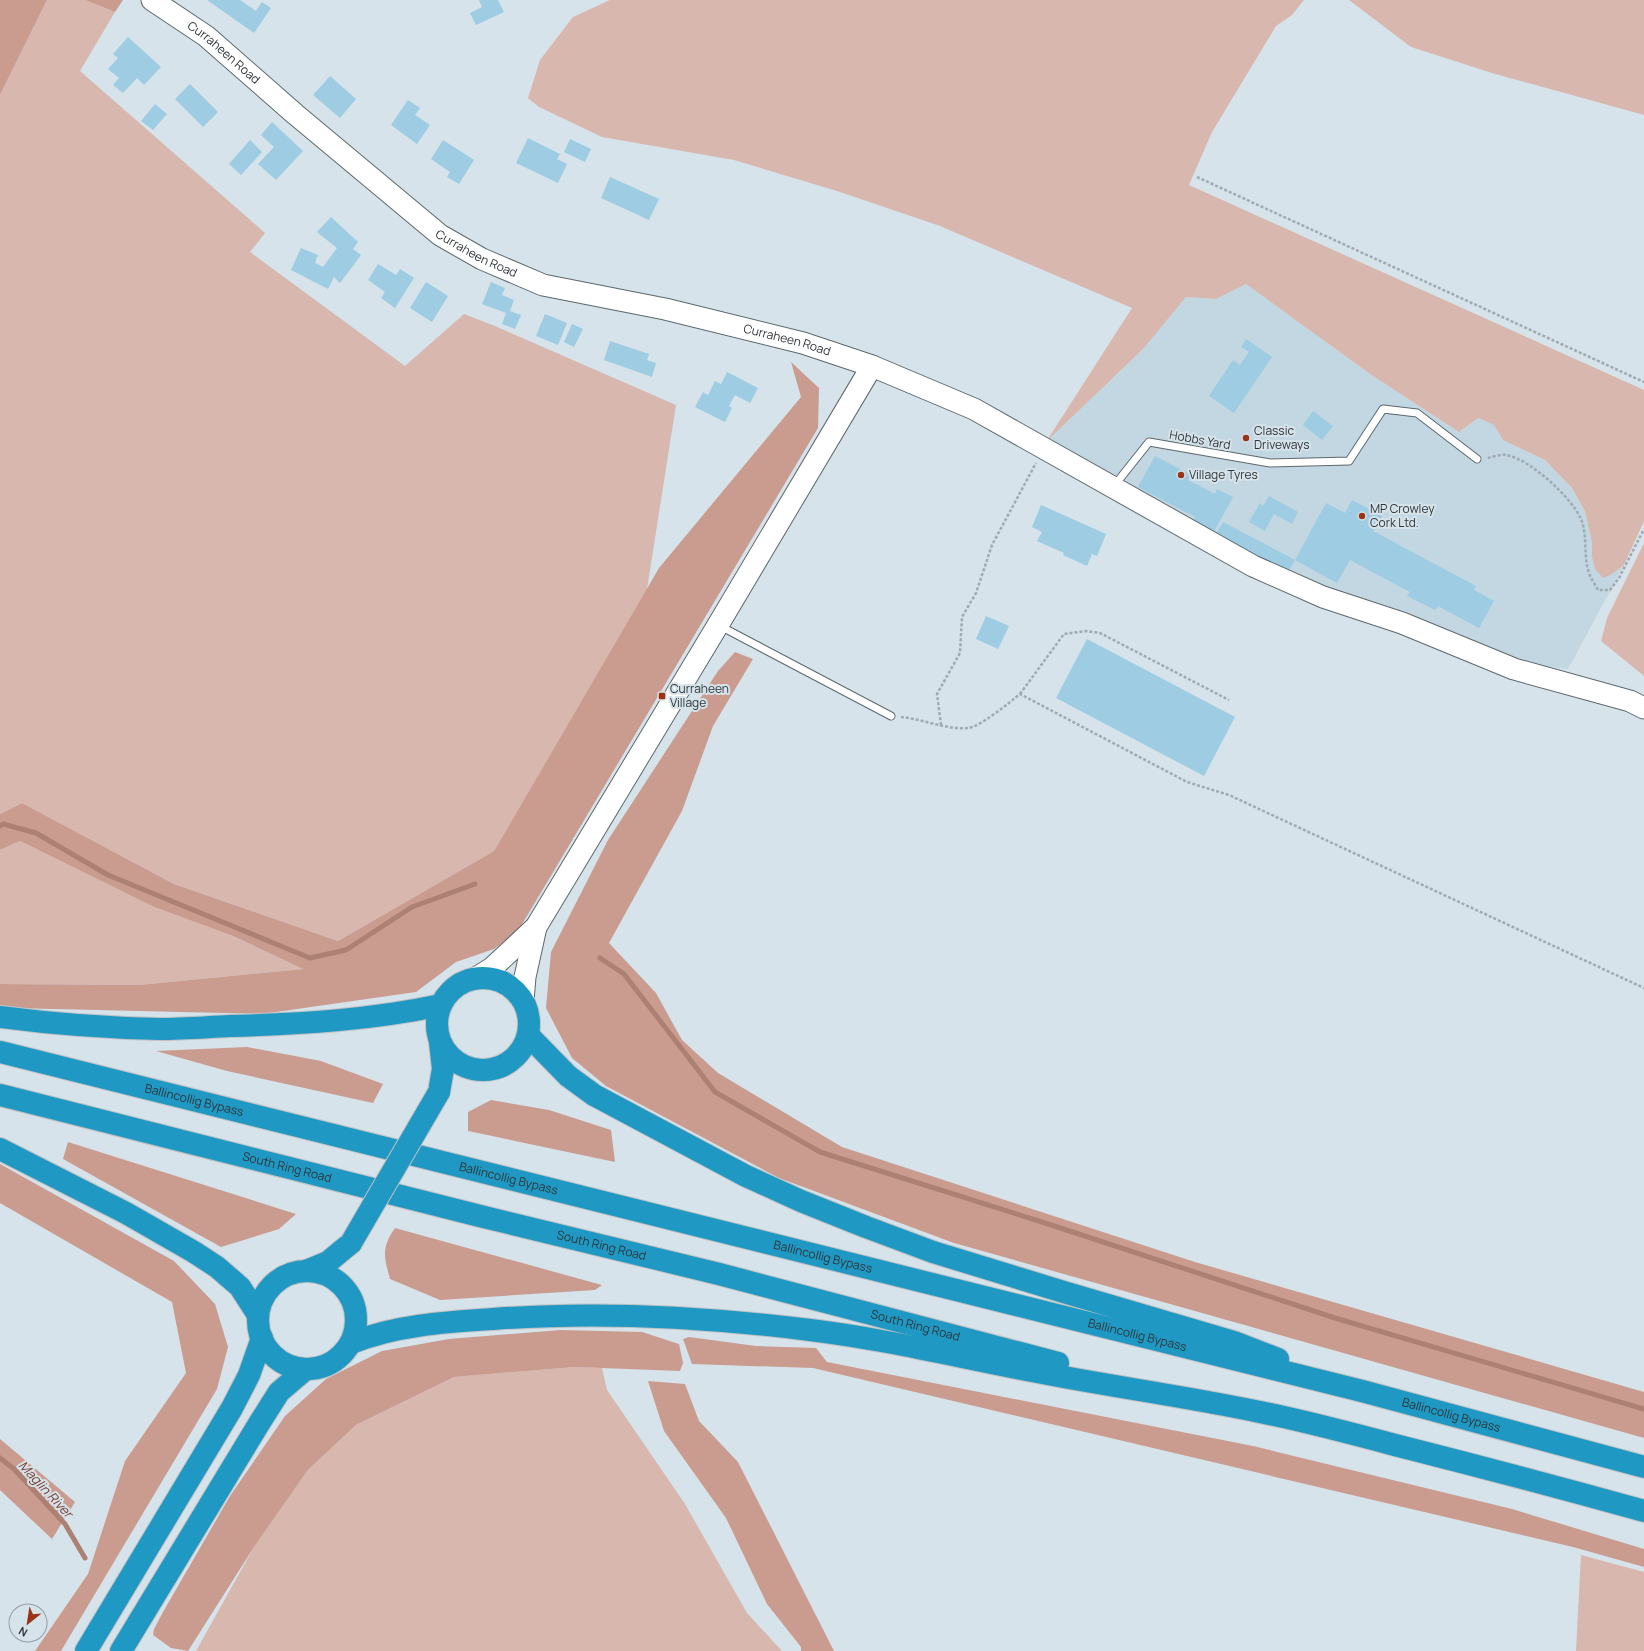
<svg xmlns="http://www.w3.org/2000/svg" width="1644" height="1651" viewBox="0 0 1644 1651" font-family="Manrope,sans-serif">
<rect width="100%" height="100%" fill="#d6e3ea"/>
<path fill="#c2d7e1" d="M 1246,284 L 1373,376 L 1459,432 L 1478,418 L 1494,425 L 1503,440 L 1545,460 L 1572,488 L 1585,511 L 1592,542 L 1592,557 L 1612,574 L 1624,565 L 1568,669 L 1529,665 L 1286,576 L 1046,442 L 1144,348 L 1186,297 L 1216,299 Z"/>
<path fill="#d8b7ae" d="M 47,0 L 85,0 L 115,12 L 80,71 L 265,233 L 250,252 L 405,366 L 464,314 L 495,326 L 676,405 L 647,589 L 494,851 L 338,941 L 174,884 L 22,803 L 0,814 L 0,95 Z
M 610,0 L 1304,0 L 1292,15 L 1276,26 L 1212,132 L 1189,185 L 1644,390 L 1644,521 L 1624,565 L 1612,574 L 1603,578 L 1595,569 L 1592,557 L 1592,542 L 1585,511 L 1572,488 L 1545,460 L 1503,440 L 1494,425 L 1478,418 L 1459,432 L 1373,376 L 1246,284 L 1216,299 L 1186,297 L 1144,348 L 1046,442 L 1132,308 L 940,226 L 837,191 L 734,160 L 602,137 L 539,107 L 528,98 L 540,60 L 573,17 Z
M 1349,0 L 1644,0 L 1644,115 L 1492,73 L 1411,47 Z
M 1644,543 L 1644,676 L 1601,641 L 1607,618 Z
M 20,841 L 154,907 L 233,936 L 303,969 L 139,985 L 0,984 L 0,850 Z
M 575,1367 L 602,1368 L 607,1390 L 685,1504 L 747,1613 L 782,1651 L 196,1651 L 254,1547 L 308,1470 L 356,1425 L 454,1377 Z
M 1581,1555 L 1644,1572 L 1644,1651 L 1576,1651 Z"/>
<path fill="#ca9c8f" d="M 0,0 L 47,0 L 0,95 Z
M 85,0 L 123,0 L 115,12 Z
M 791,362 L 819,388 L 818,428 L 518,931 L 494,949 L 456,962 L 416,992 L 262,1014 L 11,1008 L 0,1005 L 0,984 L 139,985 L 303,969 L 233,936 L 154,907 L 20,841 L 0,850 L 0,814 L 22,803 L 174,884 L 338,941 L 494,851 L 659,568 L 801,397 Z
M 735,652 L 753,659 L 713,726 L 682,811 L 609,943 L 656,993 L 682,1040 L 718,1073 L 842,1147 L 1195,1262 L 1644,1392 L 1644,1438 L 954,1243 L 779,1178 L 606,1086 L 572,1058 L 546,1008 L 551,952 L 608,840 L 718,671 Z
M 247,1047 L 321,1061 L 383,1084 L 373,1103 L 227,1071 L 156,1051 Z
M 491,1100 L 549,1110 L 611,1130 L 615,1162 L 468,1131 L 468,1112 Z
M 68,1142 L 296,1214 L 279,1229 L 221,1247 L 63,1159 Z
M 0,1164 L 174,1261 L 215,1304 L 228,1347 L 217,1389 L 61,1651 L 35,1651 L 88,1574 L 125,1461 L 186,1373 L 172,1302 L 0,1203 Z
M 395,1228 L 602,1285 L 595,1290 L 440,1300 L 390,1279 C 384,1257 381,1248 395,1228 Z
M 561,1330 L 642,1332 L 679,1344 L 683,1363 L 680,1371 L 575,1367 L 454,1377 L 356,1425 L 308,1470 L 254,1547 L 188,1651 L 171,1648 L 153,1635 L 154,1629 L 163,1612 L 230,1496 L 285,1416 L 326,1379 L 382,1351 L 449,1339 Z
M 689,1337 L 756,1346 L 816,1348 L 827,1362 L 1253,1446 L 1512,1509 L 1644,1549 L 1644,1567 L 1573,1547 L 813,1368 L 692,1364 L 683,1339 Z
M 648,1381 L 685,1384 L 699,1421 L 738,1462 L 834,1651 L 801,1651 L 801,1647 L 767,1604 L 726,1518 L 664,1431 Z
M 0,1439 L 75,1502 L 52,1539 L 0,1490 Z"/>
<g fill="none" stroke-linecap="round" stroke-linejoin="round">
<path stroke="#ad8074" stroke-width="5" d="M 0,826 L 3,824 L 36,833 L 108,875 L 310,958 L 346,950 L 412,907 L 475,884
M 600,958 L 624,974 L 715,1092 L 820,1152 L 1042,1222 L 1335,1318 L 1644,1409
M 0,1458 L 14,1469 L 65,1524 L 85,1558"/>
</g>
<path fill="#9dcce3" d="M 207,0 L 240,0 L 256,11 L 262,2 L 271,8 L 254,33 Z
M 479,0 L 498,0 L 504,12 L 476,25 L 470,13 L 482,7 Z
M 128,37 L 161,67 L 144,85 L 137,78 L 123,93 L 113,85 L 119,78 L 108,69 L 118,58 L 113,54 Z
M 330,76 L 356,99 L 340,118 L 313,95 Z
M 190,84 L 218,112 L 203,127 L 175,99 Z
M 408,100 L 420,108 L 415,115 L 430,125 L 417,144 L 391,125 Z
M 155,104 L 167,114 L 153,130 L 141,121 Z
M 272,122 L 303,151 L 276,180 L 258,164 L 274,147 L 261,135 Z
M 528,138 L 560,154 L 557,159 L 567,164 L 558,183 L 516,163 Z
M 570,139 L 591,149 L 585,162 L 564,152 Z
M 250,140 L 262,152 L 241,175 L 229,164 Z
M 443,140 L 474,160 L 459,184 L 447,177 L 450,172 L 431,159 Z
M 610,177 L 659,199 L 649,220 L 601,198 Z
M 331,217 L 358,242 L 353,249 L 361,255 L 340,283 L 334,277 L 328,289 L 291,270 L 301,248 L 318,255 L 315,263 L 323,267 L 337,248 L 317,232 Z
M 378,264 L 396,275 L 400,269 L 414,278 L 395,308 L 381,298 L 385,292 L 368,280 Z
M 426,282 L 448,296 L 432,322 L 410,308 Z
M 491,282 L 505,288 L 502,295 L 514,300 L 510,311 L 521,315 L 515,329 L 502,324 L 506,313 L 482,304 Z
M 545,314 L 567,323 L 558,345 L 536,336 Z
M 572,324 L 583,329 L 574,347 L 564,342 Z
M 1246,339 L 1272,357 L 1234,413 L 1209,396 L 1233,360 L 1240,365 L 1249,352 L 1241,347 Z
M 610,341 L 649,354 L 647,360 L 656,363 L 652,377 L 604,360 Z
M 727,372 L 758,388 L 750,403 L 735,395 L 729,406 L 732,408 L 725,422 L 695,407 L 703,392 L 708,395 L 715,381 L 721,384 Z
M 1313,411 L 1333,426 L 1322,440 L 1303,425 Z
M 1155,456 L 1191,475 L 1188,480 L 1215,494 L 1217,489 L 1233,497 L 1214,532 L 1193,521 L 1195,517 L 1138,487 Z
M 1269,496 L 1298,512 L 1292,524 L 1274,514 L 1265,531 L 1249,522 L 1260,503 L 1263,506 Z
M 1352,500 L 1382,516 L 1373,531 L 1476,586 L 1474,590 L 1494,601 L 1479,628 L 1438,606 L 1435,610 L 1407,596 L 1410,592 L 1350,560 L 1337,583 L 1295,560 L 1326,503 L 1345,513 Z
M 1041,505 L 1106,534 L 1097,556 L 1092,554 L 1087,566 L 1063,555 L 1064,553 L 1037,541 L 1042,532 L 1032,527 Z
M 1223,522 L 1295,560 L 1288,572 L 1216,534 Z
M 986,616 L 1009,626 L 998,649 L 976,639 Z
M 1087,639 L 1235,717 L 1204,776 L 1056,698 Z"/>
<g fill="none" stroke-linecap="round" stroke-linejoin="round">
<defs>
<path id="lane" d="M 1114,486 L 1149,442 L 1270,463 L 1349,461 L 1383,409 L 1417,413 L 1477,459
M 720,626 L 891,716"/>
<g id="secondary">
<path id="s1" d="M 152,0 L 206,36 L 295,114 L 440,235 L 482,259 L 543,285 L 665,309 L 803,343 L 872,366 L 974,409 L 1253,566 L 1323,597 L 1402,623 L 1514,669 L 1630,701 L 1644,708"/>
<path d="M 476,978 L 492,968 L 536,927 L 718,625 L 872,366"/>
<path d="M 523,1001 L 525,977 L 536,927"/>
</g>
<g id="highway">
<circle cx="483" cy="1024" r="46"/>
<path d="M 0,1017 C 53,1024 107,1028 160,1029 C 183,1029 207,1027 230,1026 C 301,1024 371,1020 441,1005"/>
<path d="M 528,1035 L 568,1076 L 594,1095 L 746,1176 L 801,1201 L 866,1227 L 933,1252 L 1067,1293 L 1234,1342 L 1278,1359"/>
<path id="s2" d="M 0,1052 L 1362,1391 L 1644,1467"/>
<path d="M 439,1092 L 443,1069 L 440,1042"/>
<path id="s3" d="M 0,1095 L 484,1217 L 719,1274 L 1058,1363"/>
<path d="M 0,1149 L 126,1213 L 194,1252 L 217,1267 L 240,1287 L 258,1315"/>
<path d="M 306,1271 L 328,1262 L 351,1243"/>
<circle cx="307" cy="1320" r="49"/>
<path d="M 351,1343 C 395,1325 446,1322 493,1319 C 598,1311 706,1317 810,1330 C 885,1339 958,1357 1032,1371 C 1107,1386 1184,1396 1260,1412 C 1305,1421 1350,1433 1395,1445 C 1478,1466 1561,1488 1644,1511"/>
<path d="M 86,1651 L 232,1408 L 249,1375 L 262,1338"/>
<path d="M 121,1651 L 260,1422 L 279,1392 L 306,1369"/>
</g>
</defs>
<use href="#lane" stroke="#5c686d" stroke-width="9"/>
<use href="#secondary" stroke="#5c686d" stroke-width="23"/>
<use href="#highway" stroke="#c1c2c3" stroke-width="24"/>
<path stroke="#a0aab0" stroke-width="2.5" stroke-dasharray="3 2" stroke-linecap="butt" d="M 1197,177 L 1644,382
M 1488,458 C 1493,457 1501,454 1506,455 C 1530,459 1571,497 1581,519 C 1588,536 1583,556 1589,573 C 1591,579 1595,584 1598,590 L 1610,590 L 1619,578 L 1644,529
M 1020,694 L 1064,634 L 1086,631 L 1100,633 L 1229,700
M 901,717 C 923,719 946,730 968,728 C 980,727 1010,702 1020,694 L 1187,782 L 1229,795 L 1644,988
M 941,725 L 937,694 L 960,653 L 962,617 L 976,593 L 992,545 L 1036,463"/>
<use href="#lane" stroke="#fff" stroke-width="7"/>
<use href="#secondary" stroke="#fff" stroke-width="21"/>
<use href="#highway" stroke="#1f98c3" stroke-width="22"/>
<defs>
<path id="highway-bridge" d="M 351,1243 L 439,1092"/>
</defs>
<use href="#highway-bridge" stroke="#c1c2c3" stroke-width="24" stroke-linecap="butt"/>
<use href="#highway-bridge" stroke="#1f98c3" stroke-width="22"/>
</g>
<g fill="#9b3316" stroke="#d6e3ea" stroke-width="1.5">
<circle cx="1246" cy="438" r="4"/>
<circle cx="1181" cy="475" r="4"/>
<circle cx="1362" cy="516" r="4"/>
<rect x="658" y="692" width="8" height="8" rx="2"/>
</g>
<g text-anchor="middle" stroke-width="4" stroke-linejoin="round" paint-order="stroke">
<g font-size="12" fill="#303538" stroke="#d6e3ea">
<text dy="4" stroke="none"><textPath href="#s1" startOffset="89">Curraheen Road</textPath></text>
<text dy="4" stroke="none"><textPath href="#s1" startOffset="413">Curraheen Road</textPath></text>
<text dy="4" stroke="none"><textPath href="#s1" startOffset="737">Curraheen Road</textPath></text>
<text transform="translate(1200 440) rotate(10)" y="4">Hobbs Yard</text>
<text dy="4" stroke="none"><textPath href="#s2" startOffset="200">Ballincollig Bypass</textPath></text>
<text dy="4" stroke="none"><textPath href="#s3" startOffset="296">South Ring Road</textPath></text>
<text dy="4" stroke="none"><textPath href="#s2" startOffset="524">Ballincollig Bypass</textPath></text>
<text dy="4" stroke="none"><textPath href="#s3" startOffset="620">South Ring Road</textPath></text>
<text dy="4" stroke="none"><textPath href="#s2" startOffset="848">Ballincollig Bypass</textPath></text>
<text dy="4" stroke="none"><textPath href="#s3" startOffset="944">South Ring Road</textPath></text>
<text dy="4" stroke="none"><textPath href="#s2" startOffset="1172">Ballincollig Bypass</textPath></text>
<text dy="4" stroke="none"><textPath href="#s2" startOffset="1496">Ballincollig Bypass</textPath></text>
</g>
<g font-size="12" fill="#303538" stroke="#d6e3ea" text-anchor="start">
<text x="1254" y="435">Classic<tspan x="1254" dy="14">Driveways</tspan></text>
<text x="1189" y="479">Village Tyres</text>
<text x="1370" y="513">MP Crowley<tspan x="1370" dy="14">Cork Ltd.</tspan></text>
<text x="670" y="693">Curraheen<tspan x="670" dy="14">Village</tspan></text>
</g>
<g font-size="13" font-style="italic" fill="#763a2a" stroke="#d6e3ea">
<text transform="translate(46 1489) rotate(47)" y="5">Maglin River</text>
</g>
</g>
<g transform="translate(28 1623) rotate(210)"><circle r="19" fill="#d6e3ea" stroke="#949da3"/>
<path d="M0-3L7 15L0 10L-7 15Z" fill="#9b3316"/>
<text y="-6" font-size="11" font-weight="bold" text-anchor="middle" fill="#303538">N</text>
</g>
</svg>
